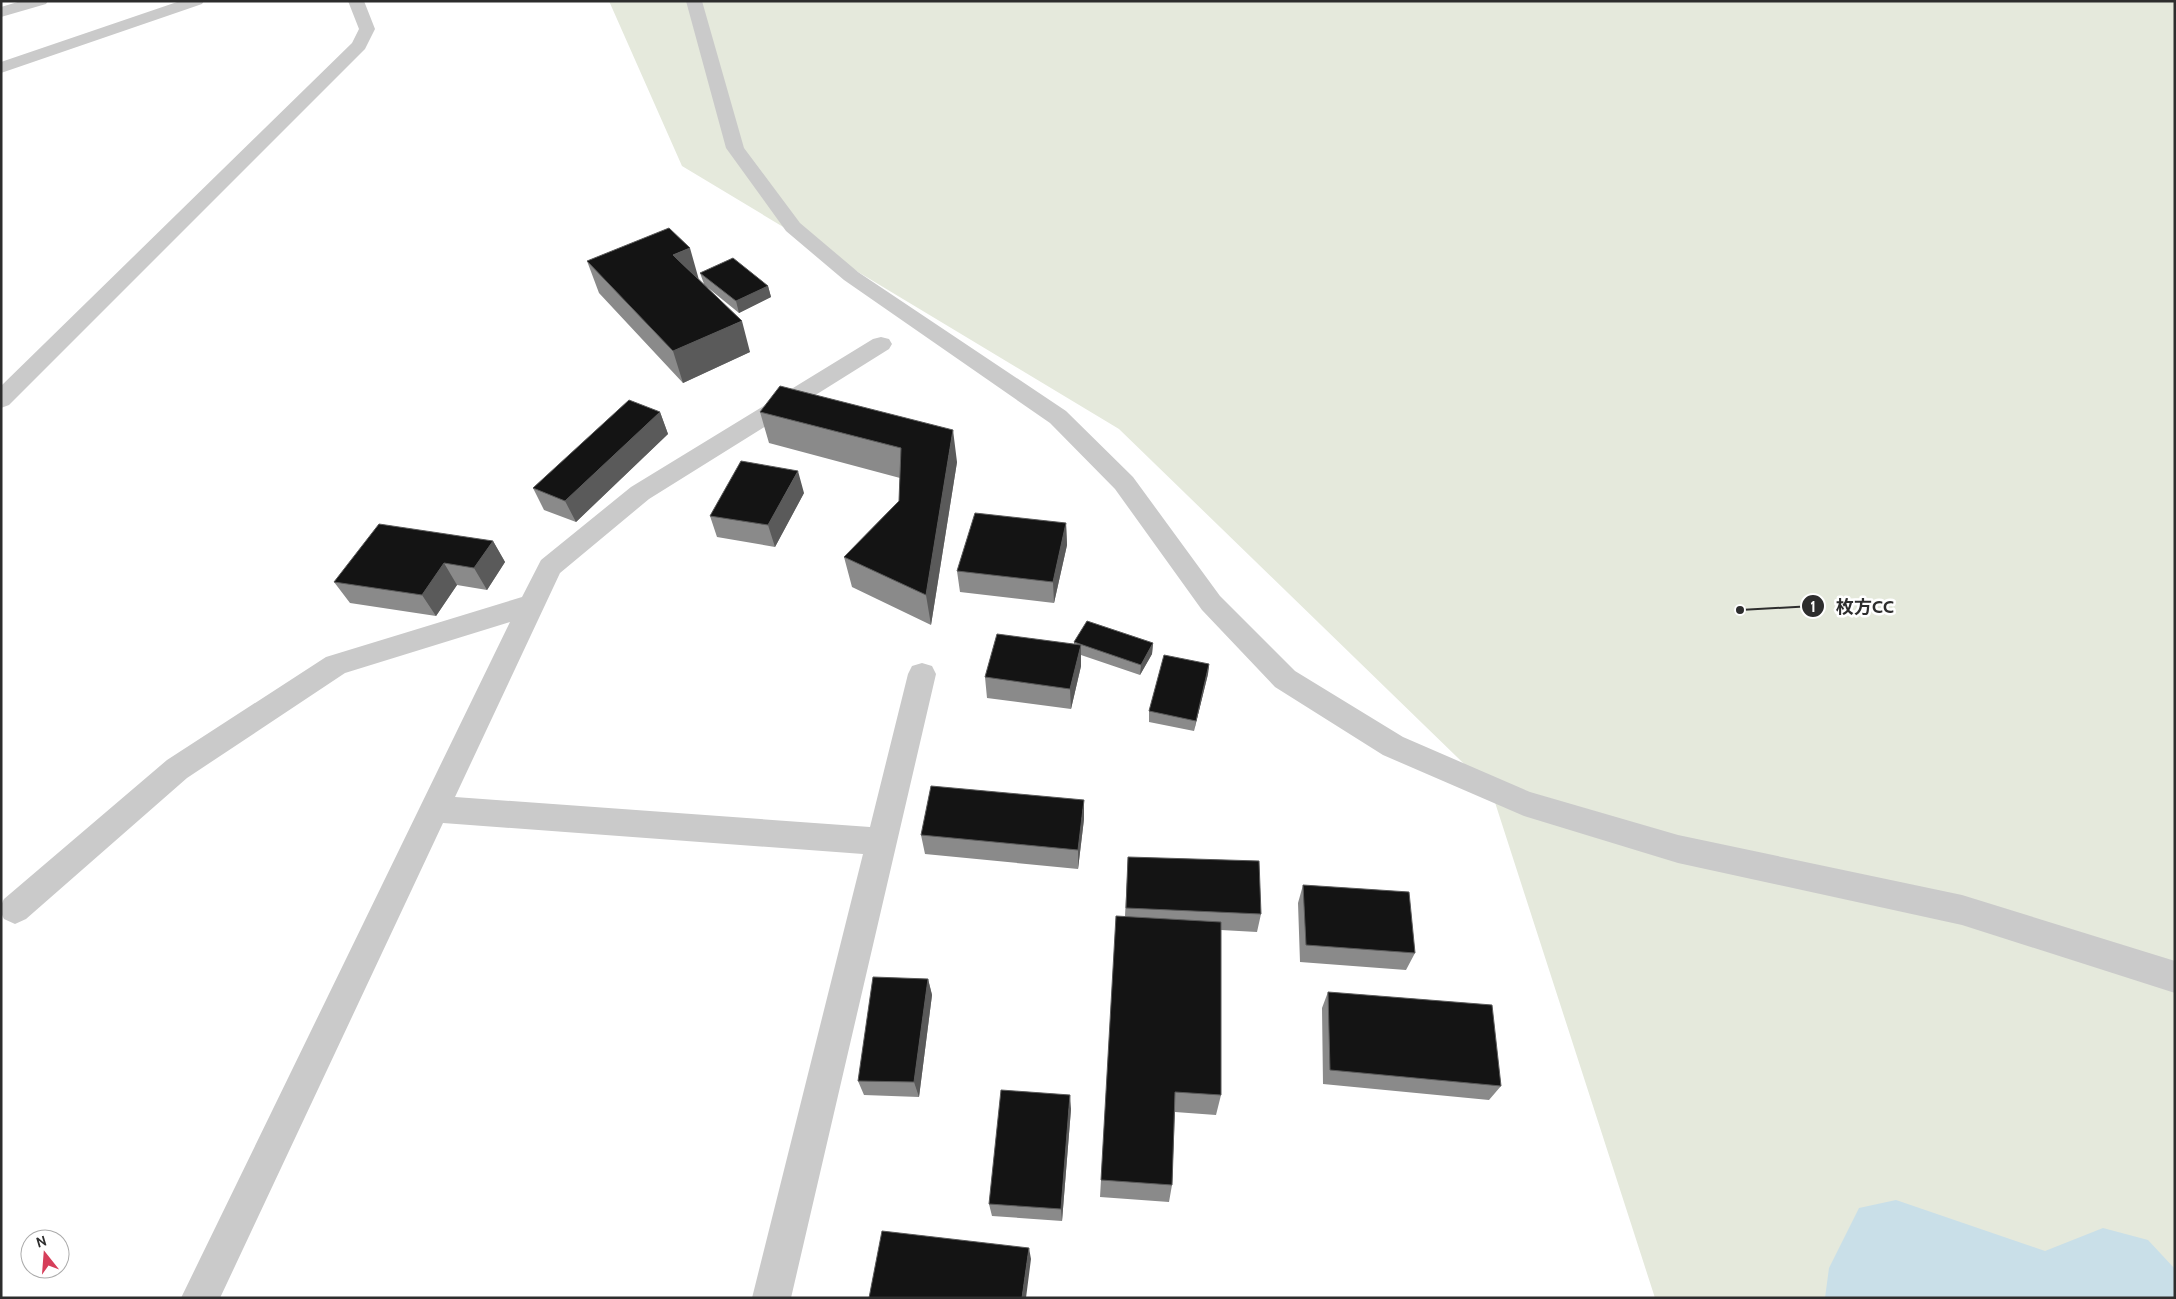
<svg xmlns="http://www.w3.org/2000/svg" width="2176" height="1299" viewBox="0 0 2176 1299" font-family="Cabin,'Noto Sans JP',sans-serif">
<rect width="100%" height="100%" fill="#fff"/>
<path fill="#e5e9dc" d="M 609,1 L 2175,1 L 2175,1298 L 1655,1298 L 1491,790 L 1119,429 L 682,166 Z"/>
<path fill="#c9dfe8" d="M 1896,1200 L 2045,1251 L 2103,1228 L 2148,1240 L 2175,1269 L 2175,1298 L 1825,1298 L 1829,1268 L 1859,1208 Z"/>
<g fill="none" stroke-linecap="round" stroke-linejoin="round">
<path fill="#cacaca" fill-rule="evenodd" d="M 21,1 L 48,1 L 46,4 L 1,17 L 1,7 Z
M 180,1 L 204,1 L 202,4 L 1,73 L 1,62 Z
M 348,1 L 364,1 L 375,29 L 365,49 L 9,405 L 1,408 L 1,386 L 352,43 L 359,29 Z
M 686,1 L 702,1 L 744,148 L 800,223 L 858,272 L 1066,411 L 1133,477 L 1220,596 L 1295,671 L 1403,737 L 1530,792 L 1678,835 L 1962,895 L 2175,961 L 2175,993 L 1962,925 L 1678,863 L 1524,816 L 1383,755 L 1275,687 L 1202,610 L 1115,489 L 1050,423 L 844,280 L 786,231 L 726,148 Z
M 881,337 L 889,339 L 892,344 L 889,349 L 649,499 L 560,573 L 455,797 L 870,827 L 908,674 L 912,666 L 922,663 L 932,666 L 936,674 L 791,1298 L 752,1298 L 863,854 L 443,823 L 220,1298 L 181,1298 L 510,622 L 345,673 L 187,778 L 26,919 L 15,924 L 4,919 C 0,912 0,906 4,899 L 167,760 L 326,657 L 522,597 L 541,560 L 631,487 L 873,339 Z"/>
</g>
<path fill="#8a8a8a" d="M 587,261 L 699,279 L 704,284 L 700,273 L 768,286 L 771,297 L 739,313 L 707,287 L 750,352 L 683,383 L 599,293 Z
M 660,412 L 668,434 L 576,522 L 544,510 L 533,488 Z
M 760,412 L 957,462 L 931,625 L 852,587 L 844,557 L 899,501 L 900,478 L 769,443 Z
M 804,493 L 775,547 L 717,537 L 710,516 Z
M 1066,523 L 1067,545 L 1054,603 L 960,592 L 957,571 Z
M 493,541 L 505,562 L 487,590 L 457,585 L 436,616 L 350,603 L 334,582 Z
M 1074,642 L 1153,643 L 1152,654 L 1140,675 L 1081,655 L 1081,666 L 1071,709 L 987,698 L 985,677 L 1074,644 Z
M 1209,664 L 1208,674 L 1194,731 L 1149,722 L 1149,711 Z
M 1084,819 L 1078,869 L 925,854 L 921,835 Z
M 1128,857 L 1261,914 L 1257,932 L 1221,930 L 1221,1095 L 1216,1115 L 1175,1112 L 1172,1185 L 1169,1202 L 1100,1197 L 1101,1180 L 1125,916 Z
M 1303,885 L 1415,953 L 1406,970 L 1300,962 L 1298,903 Z
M 928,979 L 932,995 L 919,1097 L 864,1095 L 858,1081 Z
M 1328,992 L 1501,1086 L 1489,1100 L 1323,1084 L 1322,1008 Z
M 1071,1109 L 1062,1221 L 992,1216 L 989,1204 Z"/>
<path fill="#5a5a5a" d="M 690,248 L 699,280 L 673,255 Z
M 768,286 L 771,297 L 739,313 L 736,301 Z
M 742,321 L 750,352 L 683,383 L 673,351 Z
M 660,412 L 668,434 L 576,522 L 565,501 Z
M 953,430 L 957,462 L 931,625 L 926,595 Z
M 798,471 L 804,493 L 775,547 L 768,525 Z
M 1066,523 L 1067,545 L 1054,603 L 1053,582 Z
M 493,541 L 505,562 L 487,590 L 474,568 Z
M 444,563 L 457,585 L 436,616 L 422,595 Z
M 1153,643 L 1152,654 L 1140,675 L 1141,665 Z
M 1081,645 L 1081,666 L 1071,709 L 1070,689 Z
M 1209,664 L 1208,674 L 1194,731 L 1196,721 Z
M 1084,800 L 1084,819 L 1078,869 L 1078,850 Z
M 928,979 L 932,995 L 919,1097 L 914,1082 Z
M 1070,1095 L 1071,1109 L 1062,1221 L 1061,1209 Z
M 1029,1248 L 1031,1259 L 1026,1298 L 1022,1298 Z"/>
<path fill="#141414" stroke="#5a5a5a" d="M 669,228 L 690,248 L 673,255 L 742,321 L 673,351 L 587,261 Z
M 733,258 L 768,286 L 736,301 L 700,273 Z
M 780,386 L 953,430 L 926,595 L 844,557 L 899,501 L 901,448 L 760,412 Z
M 629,400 L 660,412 L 565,501 L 533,488 Z
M 741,461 L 798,471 L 768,525 L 710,516 Z
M 975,513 L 1066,523 L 1053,582 L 957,571 Z
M 379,524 L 493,541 L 474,568 L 444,563 L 422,595 L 334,582 Z
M 1087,621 L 1153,643 L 1141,665 L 1074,642 Z
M 997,634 L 1081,645 L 1070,689 L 985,677 Z
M 1164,655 L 1209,664 L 1196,721 L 1149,711 Z
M 931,786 L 1084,800 L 1078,850 L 921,835 Z
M 1128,857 L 1259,861 L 1261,914 L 1126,908 Z
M 1303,885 L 1409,892 L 1415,953 L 1306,945 Z
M 1116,916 L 1221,922 L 1221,1095 L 1175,1092 L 1172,1185 L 1101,1180 Z
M 873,977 L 928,979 L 914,1082 L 858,1081 Z
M 1328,992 L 1492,1005 L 1501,1086 L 1330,1070 Z
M 1001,1090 L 1070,1095 L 1061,1209 L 989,1204 Z
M 882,1231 L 1029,1248 L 1022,1298 L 869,1298 Z"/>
<path fill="none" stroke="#2d2d2d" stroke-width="2" d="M1740 610L1813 606"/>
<g fill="#2d2d2d" stroke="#fff" stroke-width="2">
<circle cx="1740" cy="610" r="5"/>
<circle cx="1813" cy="606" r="12"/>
</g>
<g font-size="15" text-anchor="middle" font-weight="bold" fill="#fff">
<text x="1813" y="612">1</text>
</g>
<g font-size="18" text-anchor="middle" font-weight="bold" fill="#2d2d2d" stroke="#fff" stroke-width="5" stroke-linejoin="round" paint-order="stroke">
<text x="1865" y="613">枚方CC</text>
</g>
<rect width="2176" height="1299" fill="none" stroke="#2d2d2d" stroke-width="5"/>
<g transform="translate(45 1254) rotate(343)"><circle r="24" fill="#ffffff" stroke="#ababab"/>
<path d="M0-4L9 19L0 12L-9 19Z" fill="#d63e5a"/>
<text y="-8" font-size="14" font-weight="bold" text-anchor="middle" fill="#2d2d2d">N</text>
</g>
</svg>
